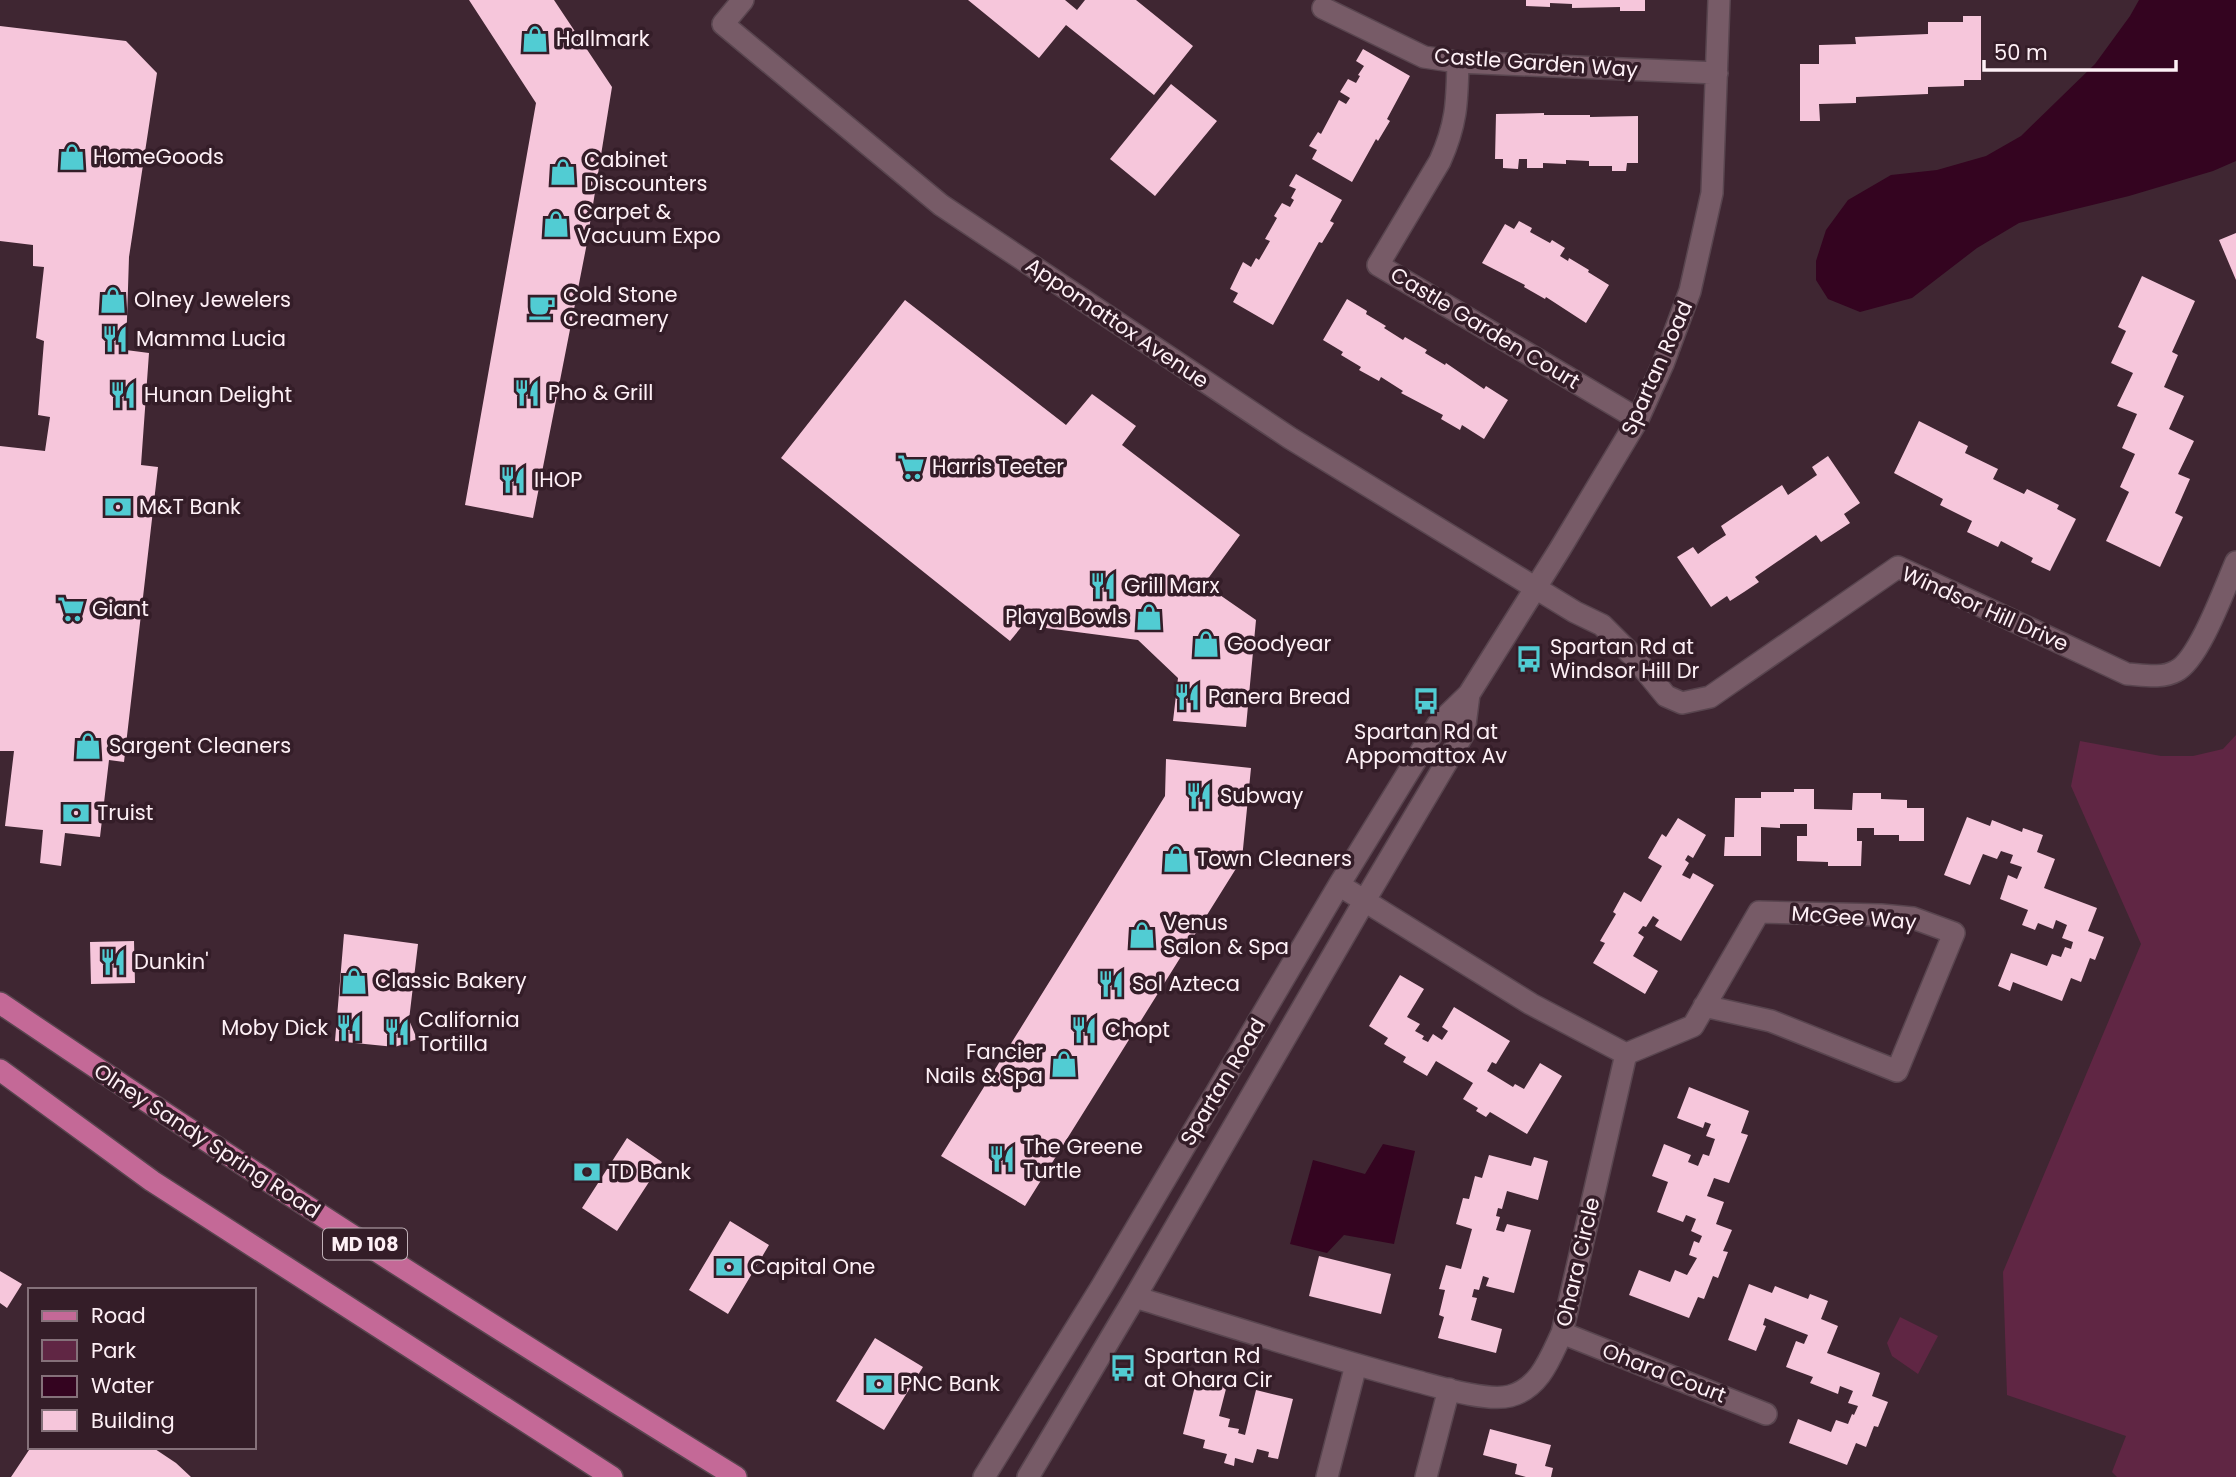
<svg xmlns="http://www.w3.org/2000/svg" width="2236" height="1477" viewBox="0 0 2236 1477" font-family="Poppins,sans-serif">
<rect width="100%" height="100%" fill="#3f2632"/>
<path fill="#602644" d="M 2236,735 L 2236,1477 L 2117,1477 L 2112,1472 L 2126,1436 L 2007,1395 L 2003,1272 L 2141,944 L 2071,786 L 2080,741 L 2161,756 L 2193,756 L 2223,749 Z
M 1900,1317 L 1938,1336 L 1918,1374 L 1892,1356 L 1887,1343 Z"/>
<path fill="#340420" d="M 2139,0 L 2236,0 L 2236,161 L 2213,171 L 2129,196 L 2019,223 L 1977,248 L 1912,298 L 1860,312 L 1828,299 L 1816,280 L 1816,261 L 1826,230 L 1848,200 L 1891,175 L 1937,170 L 1986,156 L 2021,136 L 2095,64 L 2130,16 Z
M 1383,1144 L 1415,1151 L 1394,1244 L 1344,1235 L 1327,1253 L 1290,1244 L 1313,1160 L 1365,1174 Z"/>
<path fill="#f6c6db" d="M 469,0 L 554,0 L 612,87 L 586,248 L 533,518 L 465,505 L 536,103 Z
M 968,0 L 1065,0 L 1077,10 L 1085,0 L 1136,0 L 1193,46 L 1154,95 L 1066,25 L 1039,58 Z
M 1526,0 L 1645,0 L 1645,11 L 1620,11 L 1620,7 L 1572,8 L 1572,4 L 1550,3 L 1550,7 L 1526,6 Z
M 1963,16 L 1981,16 L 1981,80 L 1964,80 L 1964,86 L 1928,87 L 1928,94 L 1856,97 L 1856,103 L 1819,104 L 1820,121 L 1800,121 L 1800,64 L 1819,64 L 1819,45 L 1856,44 L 1855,37 L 1928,34 L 1928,22 L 1963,22 Z
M 0,26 L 126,41 L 157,73 L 129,257 L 126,350 L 149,353 L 141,465 L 158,467 L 124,762 L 109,760 L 100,837 L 65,833 L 61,866 L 40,863 L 43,830 L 5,826 L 14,751 L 0,751 L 0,446 L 45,451 L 50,417 L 38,415 L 44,341 L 36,338 L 44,267 L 33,266 L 33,245 L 0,241 Z
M 1363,49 L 1410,76 L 1387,119 L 1390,121 L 1378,141 L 1376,139 L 1352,182 L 1312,159 L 1317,150 L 1309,146 L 1318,132 L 1321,134 L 1339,100 L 1346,104 L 1350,98 L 1340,92 L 1348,79 L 1356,83 L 1360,76 L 1358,75 L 1364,66 L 1356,61 Z
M 1171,84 L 1217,121 L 1155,196 L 1110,159 Z
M 1544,113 L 1544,115 L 1590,115 L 1590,117 L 1638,116 L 1638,163 L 1627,163 L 1626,171 L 1612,171 L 1612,166 L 1589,166 L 1589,161 L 1566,160 L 1566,164 L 1543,163 L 1543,168 L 1527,168 L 1527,159 L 1519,159 L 1518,169 L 1503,168 L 1503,159 L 1495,159 L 1496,114 Z
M 1296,174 L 1342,200 L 1330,221 L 1334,223 L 1322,243 L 1319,242 L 1273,325 L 1233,302 L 1238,293 L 1230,289 L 1243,262 L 1251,267 L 1256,258 L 1259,260 L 1270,241 L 1265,239 L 1277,218 L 1274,216 L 1282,203 L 1290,207 L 1294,200 L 1291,198 L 1296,189 L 1289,186 Z
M 1519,221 L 1532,228 L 1530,232 L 1550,243 L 1552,240 L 1565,248 L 1560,256 L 1568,261 L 1569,258 L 1589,270 L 1588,272 L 1609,285 L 1586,323 L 1546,297 L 1545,299 L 1524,287 L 1525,285 L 1482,263 L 1505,224 L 1514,229 Z
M 2236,233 L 2236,280 L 2219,240 Z
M 2142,276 L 2195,301 L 2172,352 L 2178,355 L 2164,387 L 2184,396 L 2169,429 L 2194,441 L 2178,474 L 2190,479 L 2175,513 L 2183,517 L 2160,567 L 2106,541 L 2129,492 L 2120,487 L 2135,454 L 2122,448 L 2137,414 L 2117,406 L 2133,373 L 2111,363 L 2126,331 L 2118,327 Z
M 1347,299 L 1367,311 L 1366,314 L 1386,326 L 1384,328 L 1403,340 L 1405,337 L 1427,350 L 1425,353 L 1445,365 L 1446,363 L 1484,389 L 1486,386 L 1508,400 L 1484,439 L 1462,425 L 1460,430 L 1441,419 L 1443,415 L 1401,393 L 1403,391 L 1381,377 L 1379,381 L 1359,370 L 1361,367 L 1341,355 L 1343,352 L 1323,340 Z
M 905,300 L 1066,425 L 1092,394 L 1136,426 L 1122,445 L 1240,535 L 1204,584 L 1256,620 L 1246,727 L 1173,721 L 1178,678 L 1138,640 L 1023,625 L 1010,641 L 781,458 Z
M 1919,421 L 1968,446 L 1965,453 L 1998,469 L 1993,479 L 2024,494 L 2027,489 L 2059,505 L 2057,509 L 2076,519 L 2050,571 L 2031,562 L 2033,558 L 2001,541 L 1998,547 L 1967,532 L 1972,521 L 1940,505 L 1943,499 L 1894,473 Z
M 1828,456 L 1860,503 L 1844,514 L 1850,523 L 1821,542 L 1816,535 L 1755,577 L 1759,582 L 1744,592 L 1730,601 L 1727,596 L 1711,607 L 1677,557 L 1693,547 L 1698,554 L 1712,544 L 1726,535 L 1721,526 L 1782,485 L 1788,495 L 1817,475 L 1812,467 Z
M 1166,759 L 1251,768 L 1242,859 L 1025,1206 L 941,1156 L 1165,796 Z
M 1794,789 L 1814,789 L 1814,809 L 1852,810 L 1853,793 L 1881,793 L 1881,799 L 1907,800 L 1907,808 L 1924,808 L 1924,841 L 1899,841 L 1899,835 L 1874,835 L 1874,828 L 1857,828 L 1857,841 L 1862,841 L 1861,866 L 1828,866 L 1828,862 L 1797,861 L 1797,836 L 1807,836 L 1807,824 L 1780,824 L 1780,828 L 1761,827 L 1761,856 L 1724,856 L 1725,837 L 1734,837 L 1735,798 L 1761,798 L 1761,792 L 1794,792 Z
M 1967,817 L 1990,826 L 1992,820 L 2022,832 L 2023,828 L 2043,835 L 2037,852 L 2055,859 L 2044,888 L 2097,908 L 2088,931 L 2104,937 L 2095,960 L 2090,958 L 2081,982 L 2071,978 L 2062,1001 L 2013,982 L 2010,991 L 1998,986 L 2011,953 L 2047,966 L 2052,954 L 2061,957 L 2065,947 L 2071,949 L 2073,942 L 2062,938 L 2067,925 L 2056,920 L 2053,929 L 2038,923 L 2035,930 L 2022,925 L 2028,910 L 2000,899 L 2008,875 L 2017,879 L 2022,867 L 2010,863 L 2013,855 L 2001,851 L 1997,859 L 1983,854 L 1970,885 L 1944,875 Z
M 1678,818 L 1706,835 L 1693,858 L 1688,855 L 1685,860 L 1689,863 L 1682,875 L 1690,879 L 1693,873 L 1714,885 L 1681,941 L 1655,926 L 1659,920 L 1653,916 L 1646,927 L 1643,926 L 1638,933 L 1644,937 L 1633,956 L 1658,971 L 1645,994 L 1593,963 L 1605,943 L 1600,941 L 1616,914 L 1613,912 L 1624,892 L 1641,902 L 1662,866 L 1648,858 L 1662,834 L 1666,837 Z
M 344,934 L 418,944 L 409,1020 L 417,1039 L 395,1047 L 335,1041 Z
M 134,941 L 135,983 L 91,984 L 90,942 Z
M 1400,975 L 1424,989 L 1407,1017 L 1420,1024 L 1415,1031 L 1424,1036 L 1422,1039 L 1428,1042 L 1433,1034 L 1442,1040 L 1448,1031 L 1442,1027 L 1454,1007 L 1510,1041 L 1496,1064 L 1492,1062 L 1487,1071 L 1513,1087 L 1515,1084 L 1524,1089 L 1540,1063 L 1562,1076 L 1527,1134 L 1490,1112 L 1486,1117 L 1476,1111 L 1478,1108 L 1463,1099 L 1473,1083 L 1436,1061 L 1427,1076 L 1403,1062 L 1406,1057 L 1384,1044 L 1388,1038 L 1369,1026 Z
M 1689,1087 L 1749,1111 L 1741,1133 L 1748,1135 L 1729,1183 L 1714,1178 L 1707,1196 L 1724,1202 L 1716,1224 L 1732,1230 L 1723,1251 L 1728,1252 L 1718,1278 L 1713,1276 L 1704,1299 L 1698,1297 L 1689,1318 L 1629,1295 L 1639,1270 L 1670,1282 L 1675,1270 L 1687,1275 L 1697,1258 L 1689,1255 L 1694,1241 L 1699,1243 L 1702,1236 L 1691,1231 L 1696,1219 L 1686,1215 L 1683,1222 L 1657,1212 L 1668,1182 L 1652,1176 L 1664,1144 L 1691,1155 L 1688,1162 L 1698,1166 L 1703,1154 L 1709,1156 L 1715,1139 L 1706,1136 L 1711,1124 L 1705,1122 L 1703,1128 L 1677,1118 Z
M 627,1138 L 662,1162 L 617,1231 L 582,1208 Z
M 1489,1155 L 1531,1166 L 1534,1157 L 1548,1161 L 1538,1200 L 1507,1191 L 1502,1209 L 1498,1208 L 1496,1216 L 1500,1217 L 1496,1230 L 1504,1232 L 1507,1224 L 1531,1230 L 1514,1293 L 1486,1286 L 1489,1278 L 1483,1276 L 1479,1290 L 1474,1289 L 1472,1297 L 1477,1298 L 1471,1320 L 1502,1329 L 1496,1353 L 1438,1338 L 1444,1317 L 1439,1315 L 1445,1290 L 1439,1289 L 1446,1265 L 1461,1269 L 1472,1229 L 1456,1224 L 1463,1198 L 1469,1199 L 1475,1176 L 1482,1178 Z
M 730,1221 L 769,1245 L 728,1314 L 689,1290 Z
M 1319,1256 L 1391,1274 L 1381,1314 L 1309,1296 Z
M 0,1271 L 22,1284 L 7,1308 L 0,1303 Z
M 1749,1284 L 1772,1293 L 1775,1286 L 1808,1299 L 1810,1294 L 1828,1301 L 1821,1319 L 1838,1326 L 1827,1353 L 1880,1373 L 1872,1396 L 1888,1402 L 1878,1427 L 1874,1426 L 1866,1447 L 1856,1443 L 1847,1465 L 1789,1443 L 1798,1419 L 1831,1432 L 1836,1420 L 1848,1424 L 1852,1414 L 1854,1415 L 1858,1406 L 1848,1403 L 1853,1391 L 1840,1386 L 1838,1394 L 1810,1383 L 1813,1377 L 1786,1367 L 1796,1341 L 1804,1344 L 1808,1335 L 1765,1318 L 1763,1325 L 1766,1326 L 1756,1351 L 1728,1340 Z
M 875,1338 L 923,1367 L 884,1430 L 836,1401 Z
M 1197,1378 L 1227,1385 L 1219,1416 L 1230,1419 L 1228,1427 L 1239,1429 L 1238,1433 L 1245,1435 L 1256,1390 L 1293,1399 L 1278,1459 L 1268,1457 L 1269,1452 L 1257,1449 L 1253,1463 L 1235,1458 L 1234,1466 L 1224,1463 L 1227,1454 L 1203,1448 L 1205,1440 L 1183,1434 Z
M 1490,1429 L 1551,1445 L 1545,1466 L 1553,1468 L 1551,1477 L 1526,1477 L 1515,1474 L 1517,1464 L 1483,1455 Z
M 31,1447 L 152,1447 L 176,1463 L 191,1477 L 11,1477 Z"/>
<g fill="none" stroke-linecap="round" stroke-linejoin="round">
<defs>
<path id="minor" d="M 743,0 L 723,24 L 941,205 L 1290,438 L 1575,612 L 1602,625 L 1634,657 L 1666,696 L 1682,703 L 1710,697 L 1898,567 L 2127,674 C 2143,675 2162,679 2176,671 C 2199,660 2225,587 2236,562
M 1323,8 L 1424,57 L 1458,62 L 1717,73
M 1458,62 C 1457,102 1457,123 1440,161 L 1378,265 L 1638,419
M 1626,1054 L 1693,1026 L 1759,912 L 1881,915 L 1913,918 L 1954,933 L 1897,1071 L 1771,1021 L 1704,1006
M 1135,1297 C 1229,1326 1322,1356 1416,1381 C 1439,1387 1487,1402 1510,1396 C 1540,1388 1550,1358 1562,1333 L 1626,1054 L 1531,1004 L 1339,885
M 1562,1333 L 1766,1414
M 984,1477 L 1102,1286 L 1339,885 L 1438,724 L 1469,694 L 1560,549 L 1638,419 L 1663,364 L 1690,291 L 1712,193 L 1719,0
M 1028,1477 L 1135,1297 L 1365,900 L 1464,733 L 1469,694
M 1327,1477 L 1356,1365
M 1426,1477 L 1449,1389"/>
<path id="major" d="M 0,1003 C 242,1167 488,1324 736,1477
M 0,1070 L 152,1181 L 612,1477"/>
</defs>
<use href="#minor" stroke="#59454f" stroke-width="24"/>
<use href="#major" stroke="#59454f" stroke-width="24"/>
<use href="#minor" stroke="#775b67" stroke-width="21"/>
<use href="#major" stroke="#c46997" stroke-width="21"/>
</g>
<defs>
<symbol id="shop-bare" viewBox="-9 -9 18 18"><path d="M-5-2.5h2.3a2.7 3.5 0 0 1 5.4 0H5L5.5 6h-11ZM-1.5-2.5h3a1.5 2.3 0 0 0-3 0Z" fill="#51ccd3" stroke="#341d28" stroke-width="2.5" paint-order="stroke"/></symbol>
<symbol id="cafe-bare" viewBox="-9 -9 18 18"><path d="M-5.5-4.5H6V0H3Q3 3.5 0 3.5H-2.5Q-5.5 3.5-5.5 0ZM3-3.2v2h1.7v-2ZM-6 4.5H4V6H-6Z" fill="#51ccd3" stroke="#341d28" stroke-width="2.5" paint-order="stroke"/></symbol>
<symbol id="restaurant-bare" viewBox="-9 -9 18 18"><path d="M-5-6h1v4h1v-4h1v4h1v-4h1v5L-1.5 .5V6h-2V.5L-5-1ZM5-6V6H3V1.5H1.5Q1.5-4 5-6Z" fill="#51ccd3" stroke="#341d28" stroke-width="2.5" paint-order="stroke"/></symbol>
<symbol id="supermarket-bare" viewBox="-9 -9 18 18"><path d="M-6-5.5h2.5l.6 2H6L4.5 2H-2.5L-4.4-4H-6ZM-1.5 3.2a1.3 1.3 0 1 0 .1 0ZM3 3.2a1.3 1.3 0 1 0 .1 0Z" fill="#51ccd3" stroke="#341d28" stroke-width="2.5" paint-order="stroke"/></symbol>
<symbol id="bank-bare" viewBox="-9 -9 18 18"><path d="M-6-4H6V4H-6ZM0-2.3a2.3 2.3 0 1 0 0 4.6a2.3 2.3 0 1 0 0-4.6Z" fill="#51ccd3" stroke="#341d28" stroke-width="2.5" paint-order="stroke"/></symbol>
<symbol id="bus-bare" viewBox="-9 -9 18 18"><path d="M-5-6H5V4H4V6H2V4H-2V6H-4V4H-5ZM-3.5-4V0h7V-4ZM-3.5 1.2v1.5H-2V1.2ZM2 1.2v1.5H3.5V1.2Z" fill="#51ccd3" stroke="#341d28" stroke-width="2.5" paint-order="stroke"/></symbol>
</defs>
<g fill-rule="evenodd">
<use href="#shop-bare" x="516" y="20" width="38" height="38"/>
<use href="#shop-bare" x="53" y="138" width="38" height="38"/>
<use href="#shop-bare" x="544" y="153" width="38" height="38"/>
<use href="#shop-bare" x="537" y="205" width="38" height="38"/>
<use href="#shop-bare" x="94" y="281" width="38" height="38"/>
<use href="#cafe-bare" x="523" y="288" width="38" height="38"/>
<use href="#restaurant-bare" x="96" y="320" width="38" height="38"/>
<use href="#restaurant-bare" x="508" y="374" width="38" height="38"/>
<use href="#restaurant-bare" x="104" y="376" width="38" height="38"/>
<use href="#supermarket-bare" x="892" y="448" width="38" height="38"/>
<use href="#restaurant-bare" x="494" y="461" width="38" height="38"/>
<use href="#bank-bare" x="99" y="488" width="38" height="38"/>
<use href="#restaurant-bare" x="1084" y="567" width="38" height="38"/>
<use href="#supermarket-bare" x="52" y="590" width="38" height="38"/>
<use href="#shop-bare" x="1130" y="598" width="38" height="38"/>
<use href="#shop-bare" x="1187" y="625" width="38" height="38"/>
<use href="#bus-bare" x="1510" y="640" width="38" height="38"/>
<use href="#restaurant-bare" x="1168" y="678" width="38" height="38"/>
<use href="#bus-bare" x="1407" y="682" width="38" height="38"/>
<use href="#shop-bare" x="69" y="727" width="38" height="38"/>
<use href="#restaurant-bare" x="1180" y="777" width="38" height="38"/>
<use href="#bank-bare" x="57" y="794" width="38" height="38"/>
<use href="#shop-bare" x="1157" y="840" width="38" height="38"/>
<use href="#shop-bare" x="1123" y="916" width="38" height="38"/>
<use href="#restaurant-bare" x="94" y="943" width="38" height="38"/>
<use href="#shop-bare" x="335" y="962" width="38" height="38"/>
<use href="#restaurant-bare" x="1092" y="965" width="38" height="38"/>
<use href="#restaurant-bare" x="330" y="1009" width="38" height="38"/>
<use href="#restaurant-bare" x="1065" y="1011" width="38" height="38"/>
<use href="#restaurant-bare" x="378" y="1013" width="38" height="38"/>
<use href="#shop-bare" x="1045" y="1045" width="38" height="38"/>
<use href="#restaurant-bare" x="983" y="1140" width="38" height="38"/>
<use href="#bank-bare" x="568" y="1153" width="38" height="38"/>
<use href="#bank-bare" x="710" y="1248" width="38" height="38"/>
<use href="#bus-bare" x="1104" y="1349" width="38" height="38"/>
<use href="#bank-bare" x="860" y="1365" width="38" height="38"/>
</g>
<g text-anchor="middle" stroke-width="7" stroke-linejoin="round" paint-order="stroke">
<rect fill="#341d28" stroke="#c1b1b8" stroke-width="2" x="323" y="1228.5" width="84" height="31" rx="5"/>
<g font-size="19" font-weight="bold" fill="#fef0f6">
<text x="365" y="1251">MD 108</text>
</g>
<g font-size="21" fill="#fef0f6" stroke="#341d28" text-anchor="start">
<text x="556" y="46">Hallmark</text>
<text x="93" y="164">HomeGoods</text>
<text x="584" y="167">Cabinet<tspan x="584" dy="24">Discounters</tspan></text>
<text x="577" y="219">Carpet &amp;<tspan x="577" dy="24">Vacuum Expo</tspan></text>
<text x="563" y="302">Cold Stone<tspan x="563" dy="24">Creamery</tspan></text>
<text x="134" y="307">Olney Jewelers</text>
<text x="136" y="346">Mamma Lucia</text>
<text x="548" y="400">Pho &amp; Grill</text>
<text x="144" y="402">Hunan Delight</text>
<text x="932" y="474">Harris Teeter</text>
<text x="534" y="487">IHOP</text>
<text x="139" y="514">M&amp;T Bank</text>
<text x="1124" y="593">Grill Marx</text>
<text x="92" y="616">Giant</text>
<text x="1128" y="624" text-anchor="end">Playa Bowls</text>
<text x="1227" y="651">Goodyear</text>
<text x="1550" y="654">Spartan Rd at<tspan x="1550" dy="24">Windsor Hill Dr</tspan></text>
<text x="1208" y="704">Panera Bread</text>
<text x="1426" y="739" text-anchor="middle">Spartan Rd at<tspan x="1426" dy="24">Appomattox Av</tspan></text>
<text x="109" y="753">Sargent Cleaners</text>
<text x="1220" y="803">Subway</text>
<text x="97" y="820">Truist</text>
<text x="1197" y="866">Town Cleaners</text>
<text x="1163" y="930">Venus<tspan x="1163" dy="24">Salon &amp; Spa</tspan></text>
<text x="134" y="969">Dunkin'</text>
<text x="375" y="988">Classic Bakery</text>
<text x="1132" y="991">Sol Azteca</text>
<text x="418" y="1027">California<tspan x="418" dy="24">Tortilla</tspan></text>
<text x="328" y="1035" text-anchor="end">Moby Dick</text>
<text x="1105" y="1037">Chopt</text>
<text x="1043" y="1059" text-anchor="end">Fancier<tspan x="1043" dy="24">Nails &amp; Spa</tspan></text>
<text x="1023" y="1154">The Greene<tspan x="1023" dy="24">Turtle</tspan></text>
<text x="608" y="1179">TD Bank</text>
<text x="750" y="1274">Capital One</text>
<text x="1144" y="1363">Spartan Rd<tspan x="1144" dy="24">at Ohara Cir</tspan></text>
<text x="900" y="1391">PNC Bank</text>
</g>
<g font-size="21" fill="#fef0f6" stroke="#341d28">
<text transform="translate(1536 63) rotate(4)" y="7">Castle Garden Way</text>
<text transform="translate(1117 323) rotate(34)" y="7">Appomattox Avenue</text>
<text transform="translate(1485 328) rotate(31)" y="7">Castle Garden Court</text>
<text transform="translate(1657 368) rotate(-66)" y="7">Spartan Road</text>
<text transform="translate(1985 609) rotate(24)" y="7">Windsor Hill Drive</text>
<text transform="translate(1854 918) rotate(4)" y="7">McGee Way</text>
<text transform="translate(1223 1082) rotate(-59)" y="7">Spartan Road</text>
<text transform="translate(207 1141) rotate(33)" y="7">Olney Sandy Spring Road</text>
<text transform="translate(1578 1262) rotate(-77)" y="7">Ohara Circle</text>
<text transform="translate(1664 1373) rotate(21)" y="7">Ohara Court</text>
</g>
</g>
<rect x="28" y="1288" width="228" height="161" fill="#341d28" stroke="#85717a" stroke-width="2"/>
<rect x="42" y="1311" width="35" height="10" fill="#c46997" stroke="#85717a" stroke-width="2"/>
<text x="91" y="1323" font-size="21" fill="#fef0f6">Road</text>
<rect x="42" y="1340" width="35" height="21" fill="#602644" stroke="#85717a" stroke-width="2"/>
<text x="91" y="1358" font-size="21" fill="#fef0f6">Park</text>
<rect x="42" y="1376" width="35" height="21" fill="#340420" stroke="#85717a" stroke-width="2"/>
<text x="91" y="1393" font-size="21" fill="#fef0f6">Water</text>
<rect x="42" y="1410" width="35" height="21" fill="#f6c6db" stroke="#85717a" stroke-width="2"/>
<text x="91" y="1428" font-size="21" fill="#fef0f6">Building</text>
<path d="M1984 60v10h192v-10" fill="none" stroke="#fef0f6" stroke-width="3.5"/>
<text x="1994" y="60" font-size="21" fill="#fef0f6" stroke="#341d28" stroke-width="5" paint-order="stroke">50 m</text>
</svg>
